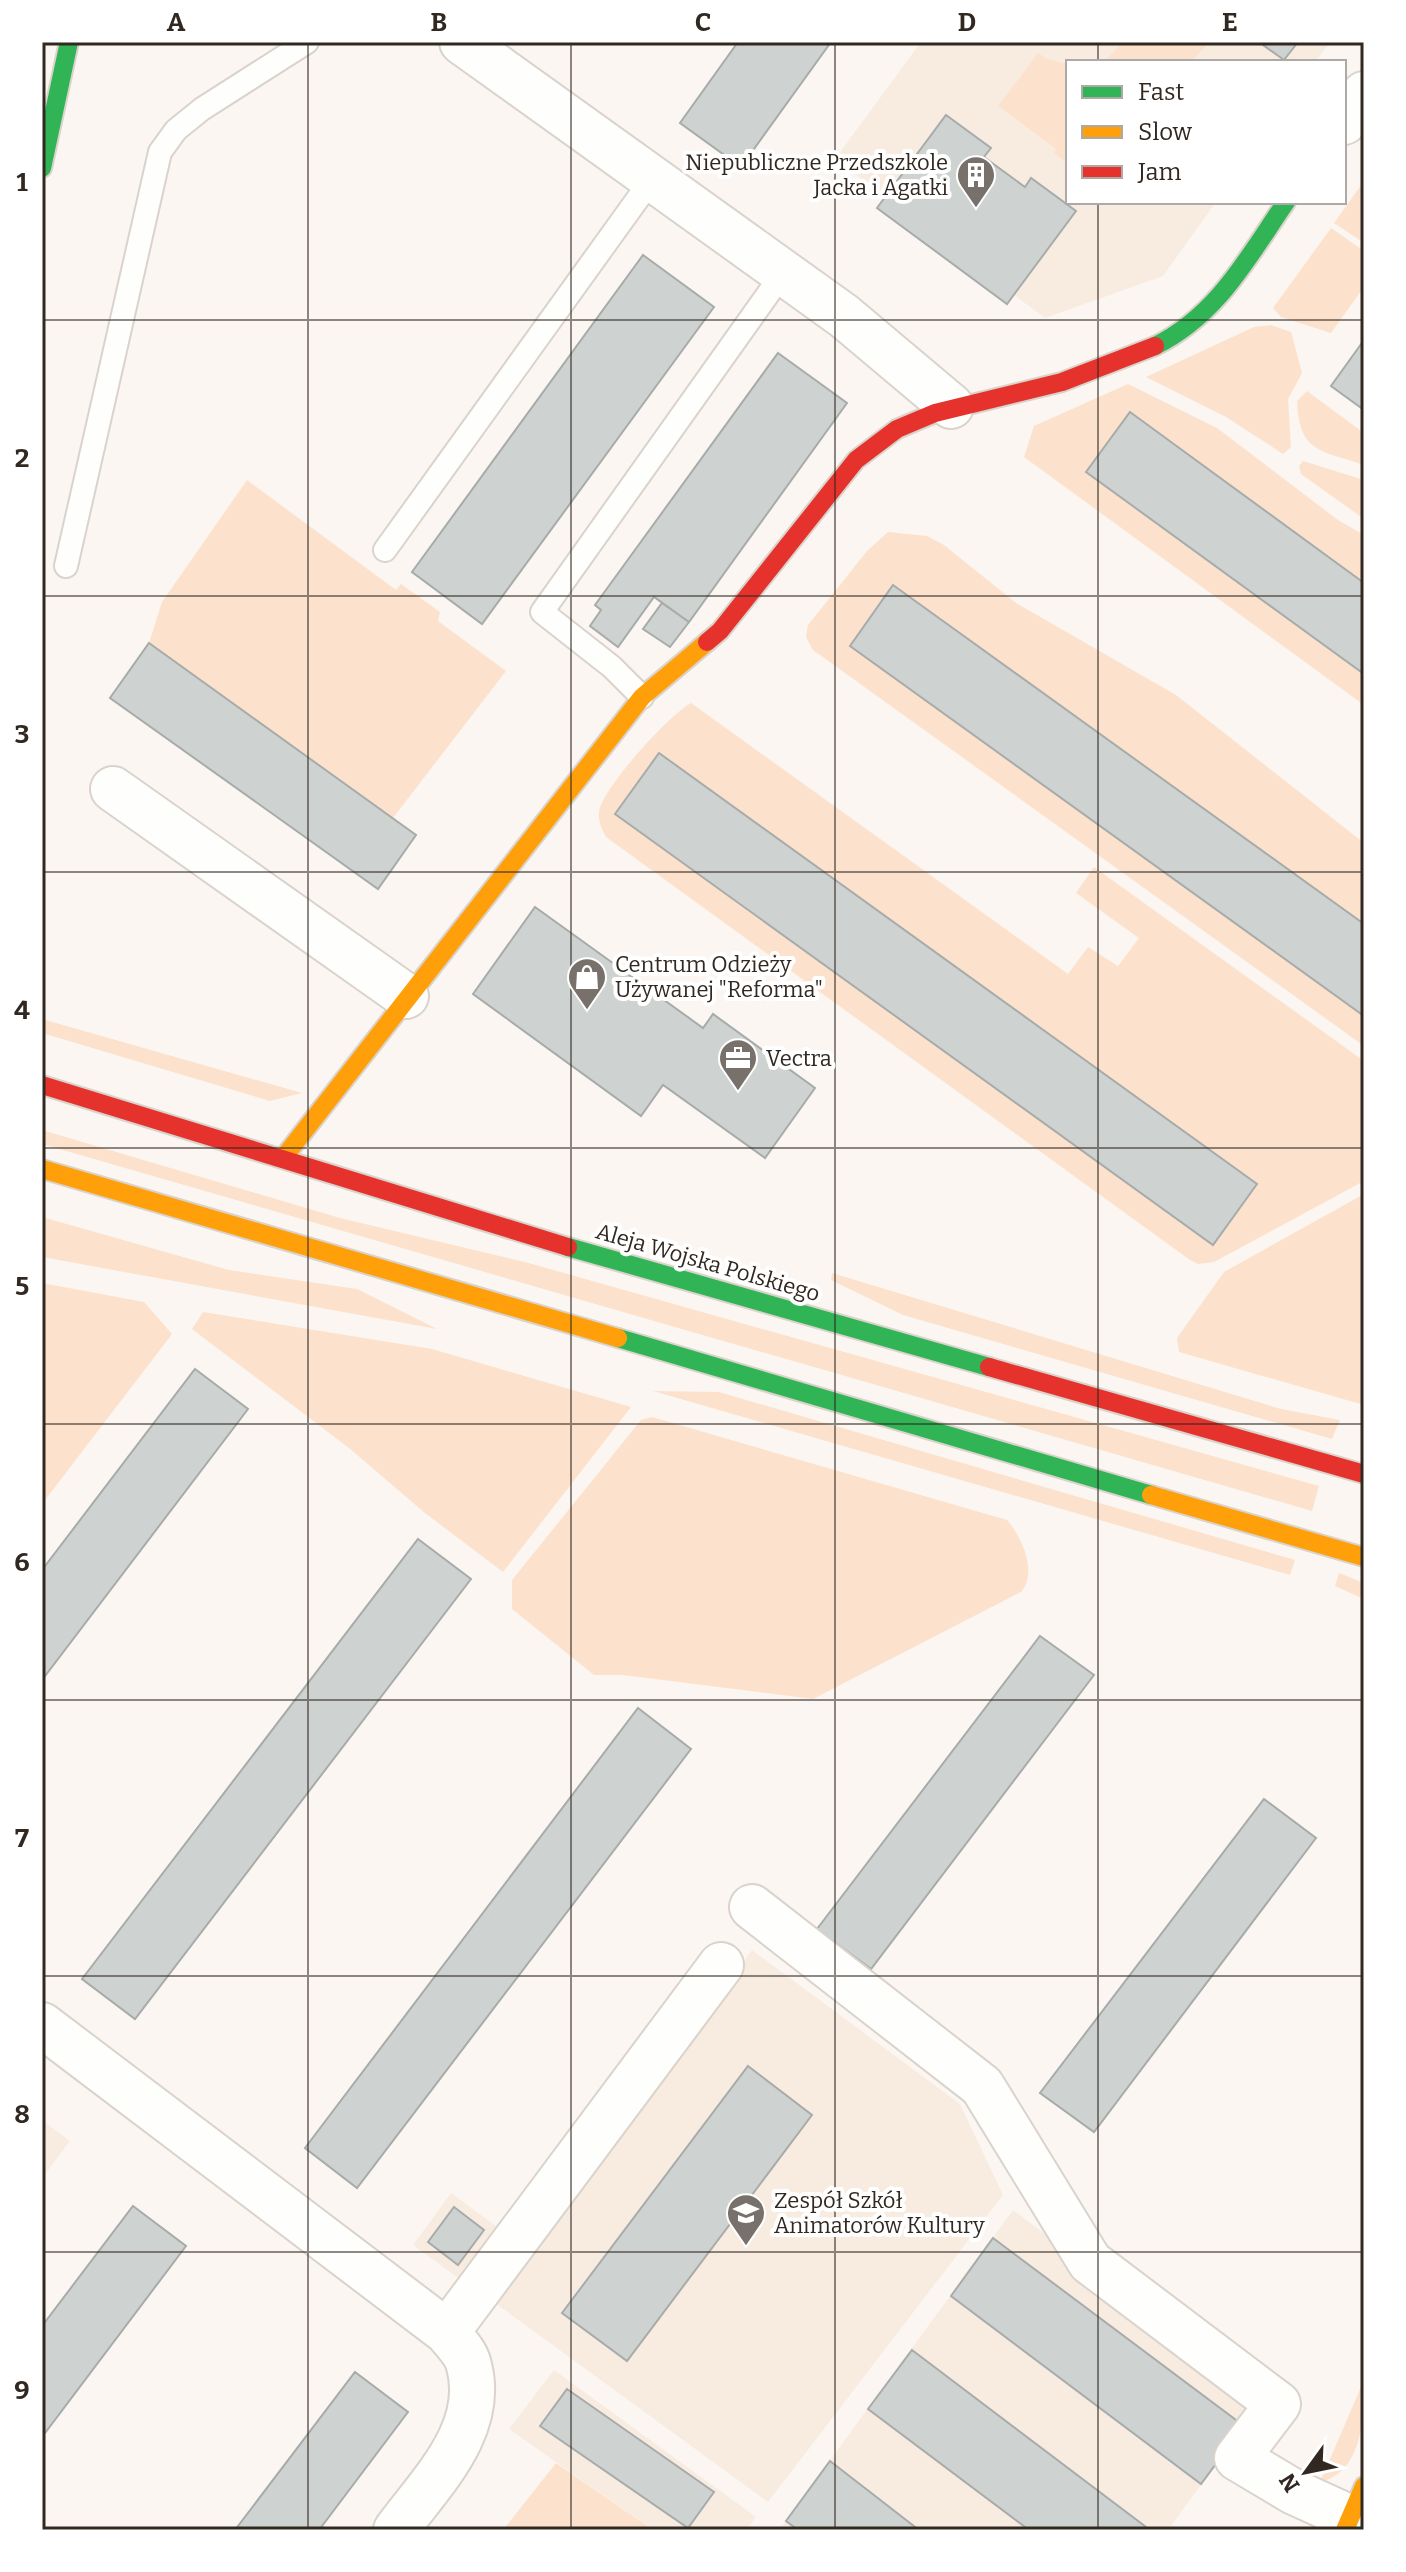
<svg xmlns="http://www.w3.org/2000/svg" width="1406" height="2572" viewBox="0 0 1406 2572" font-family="Bitter,serif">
<rect width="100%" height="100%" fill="#fbf6f1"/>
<path fill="#f8ece1" d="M 921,42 L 1330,42 L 1315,62 L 1068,62 L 1068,202 L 1216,202 L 1163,276 L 1045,318 L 1014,295 L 1007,304 L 877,208 L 885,196 L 835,159 Z
M 752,1950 L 960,2104 L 1003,2195 L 768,2502 L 491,2300 Z
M 42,2120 L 70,2141 L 42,2178 Z
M 451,2193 L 500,2229 L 461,2280 L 413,2245 Z
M 1013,2210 L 1264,2398 L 1168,2530 L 779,2530 Z
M 554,2370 L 756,2517 L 746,2530 L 653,2530 L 509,2429 Z"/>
<path fill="#fce2cc" d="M 1123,42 L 1210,42 L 1191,62 L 1104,62 Z
M 1038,53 L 1047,59 L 1068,64 L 1068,164 L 1054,153 L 1056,149 L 998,106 Z
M 1364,181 L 1364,243 L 1334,223 Z
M 1331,228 L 1364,251 L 1364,287 L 1331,333 L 1281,317 L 1273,308 Z
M 1271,325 L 1291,332 L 1302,373 L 1288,399 L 1291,447 L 1283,454 L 1226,417 L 1146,377 L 1254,327 Z
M 1128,384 L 1217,428 L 1338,520 L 1364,535 L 1364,705 L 1024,457 L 1034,426 Z
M 1307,391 L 1364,433 L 1364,465 C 1322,450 1299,454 1297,401 Z
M 1303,461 L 1364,480 L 1364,519 L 1301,474 L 1299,466 Z
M 247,480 L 396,590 L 401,584 L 440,612 L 438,621 L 506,671 L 393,818 L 149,643 L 162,602 Z
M 888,532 L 927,536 L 944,545 L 1016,603 L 1176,695 L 1364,843 L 1364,1046 L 813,650 L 806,637 L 808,625 L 867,551 Z
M 691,703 L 1068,974 L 1088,947 L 1118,966 L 1139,938 L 1076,893 L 1094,867 L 1364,1061 L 1364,1181 L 1214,1262 L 1198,1264 L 1190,1260 L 606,837 C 602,830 598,821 599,813 C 600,790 670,714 691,703 Z
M 42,1019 L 302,1093 L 270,1101 L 42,1033 Z
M 42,1130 L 340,1218 L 525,1262 L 1319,1486 L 1312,1511 L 42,1144 Z
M 1364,1194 L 1364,1405 L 1179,1352 L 1177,1338 L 1224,1272 Z
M 42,1217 L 229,1270 L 357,1289 L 437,1329 L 42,1257 Z
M 832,1273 L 1281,1409 L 1340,1420 L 1332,1439 L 903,1315 L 831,1280 Z
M 42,1283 L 144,1302 L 172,1334 L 42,1504 Z
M 203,1312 L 432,1349 L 631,1407 L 503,1572 L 425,1513 L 349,1448 L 192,1329 Z
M 653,1391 L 719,1392 L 1295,1560 L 1290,1575 Z
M 652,1417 L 1007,1520 C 1022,1537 1038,1573 1021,1592 L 813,1699 L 623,1675 L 594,1675 L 512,1609 L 512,1580 L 641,1420 Z
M 1339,1573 L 1364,1583 L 1364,1599 L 1335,1586 Z
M 1364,2380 C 1364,2415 1364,2472 1320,2482 Z
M 556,2463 L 653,2530 L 503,2530 Z"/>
<path fill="#ced3d1" stroke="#a7abaa" stroke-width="2" d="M 738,42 L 831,42 L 741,167 L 680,123 Z
M 1265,42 L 1298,42 L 1284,60 L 1263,45 Z
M 946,115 L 991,148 L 984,157 L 1025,187 L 1031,178 L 1076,211 L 1007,304 L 877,208 Z
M 643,255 L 714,307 L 482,624 L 412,572 Z
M 1364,340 L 1364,410 L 1331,386 Z
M 778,353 L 847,403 L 689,622 L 654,597 L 618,647 L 590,626 L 601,610 L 595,605 Z
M 1130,412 L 1364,583 L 1364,674 L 1086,472 Z
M 893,585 L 1364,924 L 1364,1016 L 850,646 Z
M 662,603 L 689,622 L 670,647 L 643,629 Z
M 149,643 L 416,835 L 378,889 L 110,698 Z
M 659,753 L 1257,1184 L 1213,1245 L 615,814 Z
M 535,907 L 703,1028 L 713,1014 L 815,1088 L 765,1158 L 663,1085 L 641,1116 L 473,994 Z
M 195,1369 L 248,1409 L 42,1680 L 42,1570 Z
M 418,1539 L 471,1579 L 135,2019 L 82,1979 Z
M 1040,1636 L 1094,1675 L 871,1969 L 817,1929 Z
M 638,1708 L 691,1749 L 357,2188 L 305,2148 Z
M 1264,1799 L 1316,1838 L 1094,2132 L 1040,2093 Z
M 748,2066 L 812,2115 L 627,2361 L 562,2313 Z
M 133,2206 L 186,2246 L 42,2437 L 42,2326 Z
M 454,2207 L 484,2230 L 458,2265 L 428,2242 Z
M 993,2238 L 1244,2426 L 1201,2484 L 951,2296 Z
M 912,2350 L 1150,2530 L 1029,2530 L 868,2409 Z
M 355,2372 L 408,2412 L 319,2530 L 235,2530 Z
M 567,2389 L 714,2492 L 688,2528 L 540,2426 Z
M 830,2461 L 919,2530 L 798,2530 L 786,2521 Z"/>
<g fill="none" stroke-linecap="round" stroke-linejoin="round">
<defs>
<path id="lane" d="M 385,550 L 652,179
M 66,566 L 160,152 L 176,130 L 202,109 L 307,42
M 642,697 L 612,667 L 542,612 L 783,273"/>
<path id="street" d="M 462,42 L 844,316 L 951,406
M 1344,122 L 1364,94
M 113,789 L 406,996
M 752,1907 L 982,2086 L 1090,2262 L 1278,2404 L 1237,2458 L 1294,2492 L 1364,2524
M 42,2025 L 447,2332 C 454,2341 465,2352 468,2362 C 488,2428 432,2481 396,2530
M 447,2332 L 721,1965"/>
<path id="fast" d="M 42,168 L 69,42
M 1155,346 C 1218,315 1248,257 1286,202
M 568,1247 L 989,1367
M 618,1338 L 1151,1495"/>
<path id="slow" d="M 284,1157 L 642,697 L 707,642
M 42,1169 L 618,1338
M 1151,1495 L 1364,1557
M 1345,2530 L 1364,2486"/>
<path id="jam" d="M 707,642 L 720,631 L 856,460 L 897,429 L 935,413 L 1062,382 L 1155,346
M 42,1085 L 568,1247
M 989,1367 L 1364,1474"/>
</defs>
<use href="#lane" stroke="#d9d3cc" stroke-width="26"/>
<use href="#street" stroke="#d9d3cc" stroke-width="48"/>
<use href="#fast" stroke="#d9d3cc" stroke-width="22"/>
<use href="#slow" stroke="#d9d3cc" stroke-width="22"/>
<use href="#jam" stroke="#d9d3cc" stroke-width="22"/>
<use href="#lane" stroke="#fefefd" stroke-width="22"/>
<use href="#street" stroke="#fefefd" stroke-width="44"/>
<use href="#fast" stroke="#30b455" stroke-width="18"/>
<use href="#slow" stroke="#ff9f0a" stroke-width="18"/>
<use href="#jam" stroke="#e5322d" stroke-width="18"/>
</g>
<path fill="none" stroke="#312821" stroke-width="2" stroke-opacity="0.55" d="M 308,42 L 308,2530M 571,42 L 571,2530M 835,42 L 835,2530M 1098,42 L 1098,62M 1098,202 L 1098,2530M 42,320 L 1364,320M 42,596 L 1364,596M 42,872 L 1364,872M 42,1148 L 1364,1148M 42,1424 L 1364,1424M 42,1700 L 1364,1700M 42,1976 L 1364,1976M 42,2252 L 1364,2252"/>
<defs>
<symbol id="building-pin" viewBox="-11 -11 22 30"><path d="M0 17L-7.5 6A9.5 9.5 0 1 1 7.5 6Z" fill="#78706a" stroke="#fff"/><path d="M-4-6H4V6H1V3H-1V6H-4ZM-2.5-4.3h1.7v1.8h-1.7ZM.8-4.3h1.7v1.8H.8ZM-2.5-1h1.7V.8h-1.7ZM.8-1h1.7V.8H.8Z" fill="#fff"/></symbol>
<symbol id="shop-pin" viewBox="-11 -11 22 30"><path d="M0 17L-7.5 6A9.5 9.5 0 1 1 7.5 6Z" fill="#78706a" stroke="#fff"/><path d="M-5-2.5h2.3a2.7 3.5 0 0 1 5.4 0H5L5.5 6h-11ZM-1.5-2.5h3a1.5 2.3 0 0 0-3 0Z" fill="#fff"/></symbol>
<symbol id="office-pin" viewBox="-11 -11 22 30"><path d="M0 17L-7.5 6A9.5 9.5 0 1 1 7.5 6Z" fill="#78706a" stroke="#fff"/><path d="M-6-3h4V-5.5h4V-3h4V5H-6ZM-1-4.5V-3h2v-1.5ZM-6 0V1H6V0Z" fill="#fff"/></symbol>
<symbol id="university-pin" viewBox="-11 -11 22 30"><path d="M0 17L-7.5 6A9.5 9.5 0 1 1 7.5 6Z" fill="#78706a" stroke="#fff"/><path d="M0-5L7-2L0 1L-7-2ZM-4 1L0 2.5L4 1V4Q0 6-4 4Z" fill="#fff"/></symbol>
</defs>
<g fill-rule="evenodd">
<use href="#building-pin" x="954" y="153" width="44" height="60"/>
<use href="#shop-pin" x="565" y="955" width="44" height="60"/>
<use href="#office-pin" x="716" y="1036" width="44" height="60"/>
<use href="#university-pin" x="724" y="2191" width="44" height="60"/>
</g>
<g text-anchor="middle" stroke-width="8" stroke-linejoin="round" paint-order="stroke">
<g font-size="22" fill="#312821" stroke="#fff" text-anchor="start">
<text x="948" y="170" text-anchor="end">Niepubliczne Przedszkole<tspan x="948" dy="25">Jacka i Agatki</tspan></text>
<text x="615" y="972">Centrum Odzieży<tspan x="615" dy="25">Używanej "Reforma"</tspan></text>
<text x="766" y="1066">Vectra</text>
<text x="774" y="2208">Zespół Szkół<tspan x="774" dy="25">Animatorów Kultury</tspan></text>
</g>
<g font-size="22" fill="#312821" stroke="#fff">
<text transform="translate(708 1262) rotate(16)" y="8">Aleja Wojska Polskiego</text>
</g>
</g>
<rect width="1406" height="2572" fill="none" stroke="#ffffff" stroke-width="88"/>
<rect x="1066" y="60" width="280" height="144" fill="#ffffff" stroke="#ada9a6" stroke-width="2"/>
<rect x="1082" y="86" width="40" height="12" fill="#30b455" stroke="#ada9a6" stroke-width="2"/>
<text x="1138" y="100" font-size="24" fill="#312821">Fast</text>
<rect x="1082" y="126" width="40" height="12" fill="#ff9f0a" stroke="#ada9a6" stroke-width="2"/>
<text x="1138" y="140" font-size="24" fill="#312821">Slow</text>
<rect x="1082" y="166" width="40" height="12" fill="#e5322d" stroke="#ada9a6" stroke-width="2"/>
<text x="1138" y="180" font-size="24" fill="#312821">Jam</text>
<g transform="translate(1306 2472) rotate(237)" stroke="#ffffff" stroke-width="6" paint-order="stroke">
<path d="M0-6L14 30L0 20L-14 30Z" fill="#312821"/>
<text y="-12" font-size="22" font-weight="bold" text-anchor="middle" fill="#312821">N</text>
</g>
<rect x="44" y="44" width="1318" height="2484" fill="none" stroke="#312821" stroke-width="3"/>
<g font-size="26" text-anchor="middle" font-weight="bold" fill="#312821">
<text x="176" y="31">A</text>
<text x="439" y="31">B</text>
<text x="703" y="31">C</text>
<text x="967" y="31">D</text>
<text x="1230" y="31">E</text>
<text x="22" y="191">1</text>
<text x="22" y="467">2</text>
<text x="22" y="743">3</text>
<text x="22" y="1019">4</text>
<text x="22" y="1295">5</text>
<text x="22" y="1571">6</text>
<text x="22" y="1847">7</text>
<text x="22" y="2123">8</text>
<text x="22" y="2399">9</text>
</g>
</svg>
